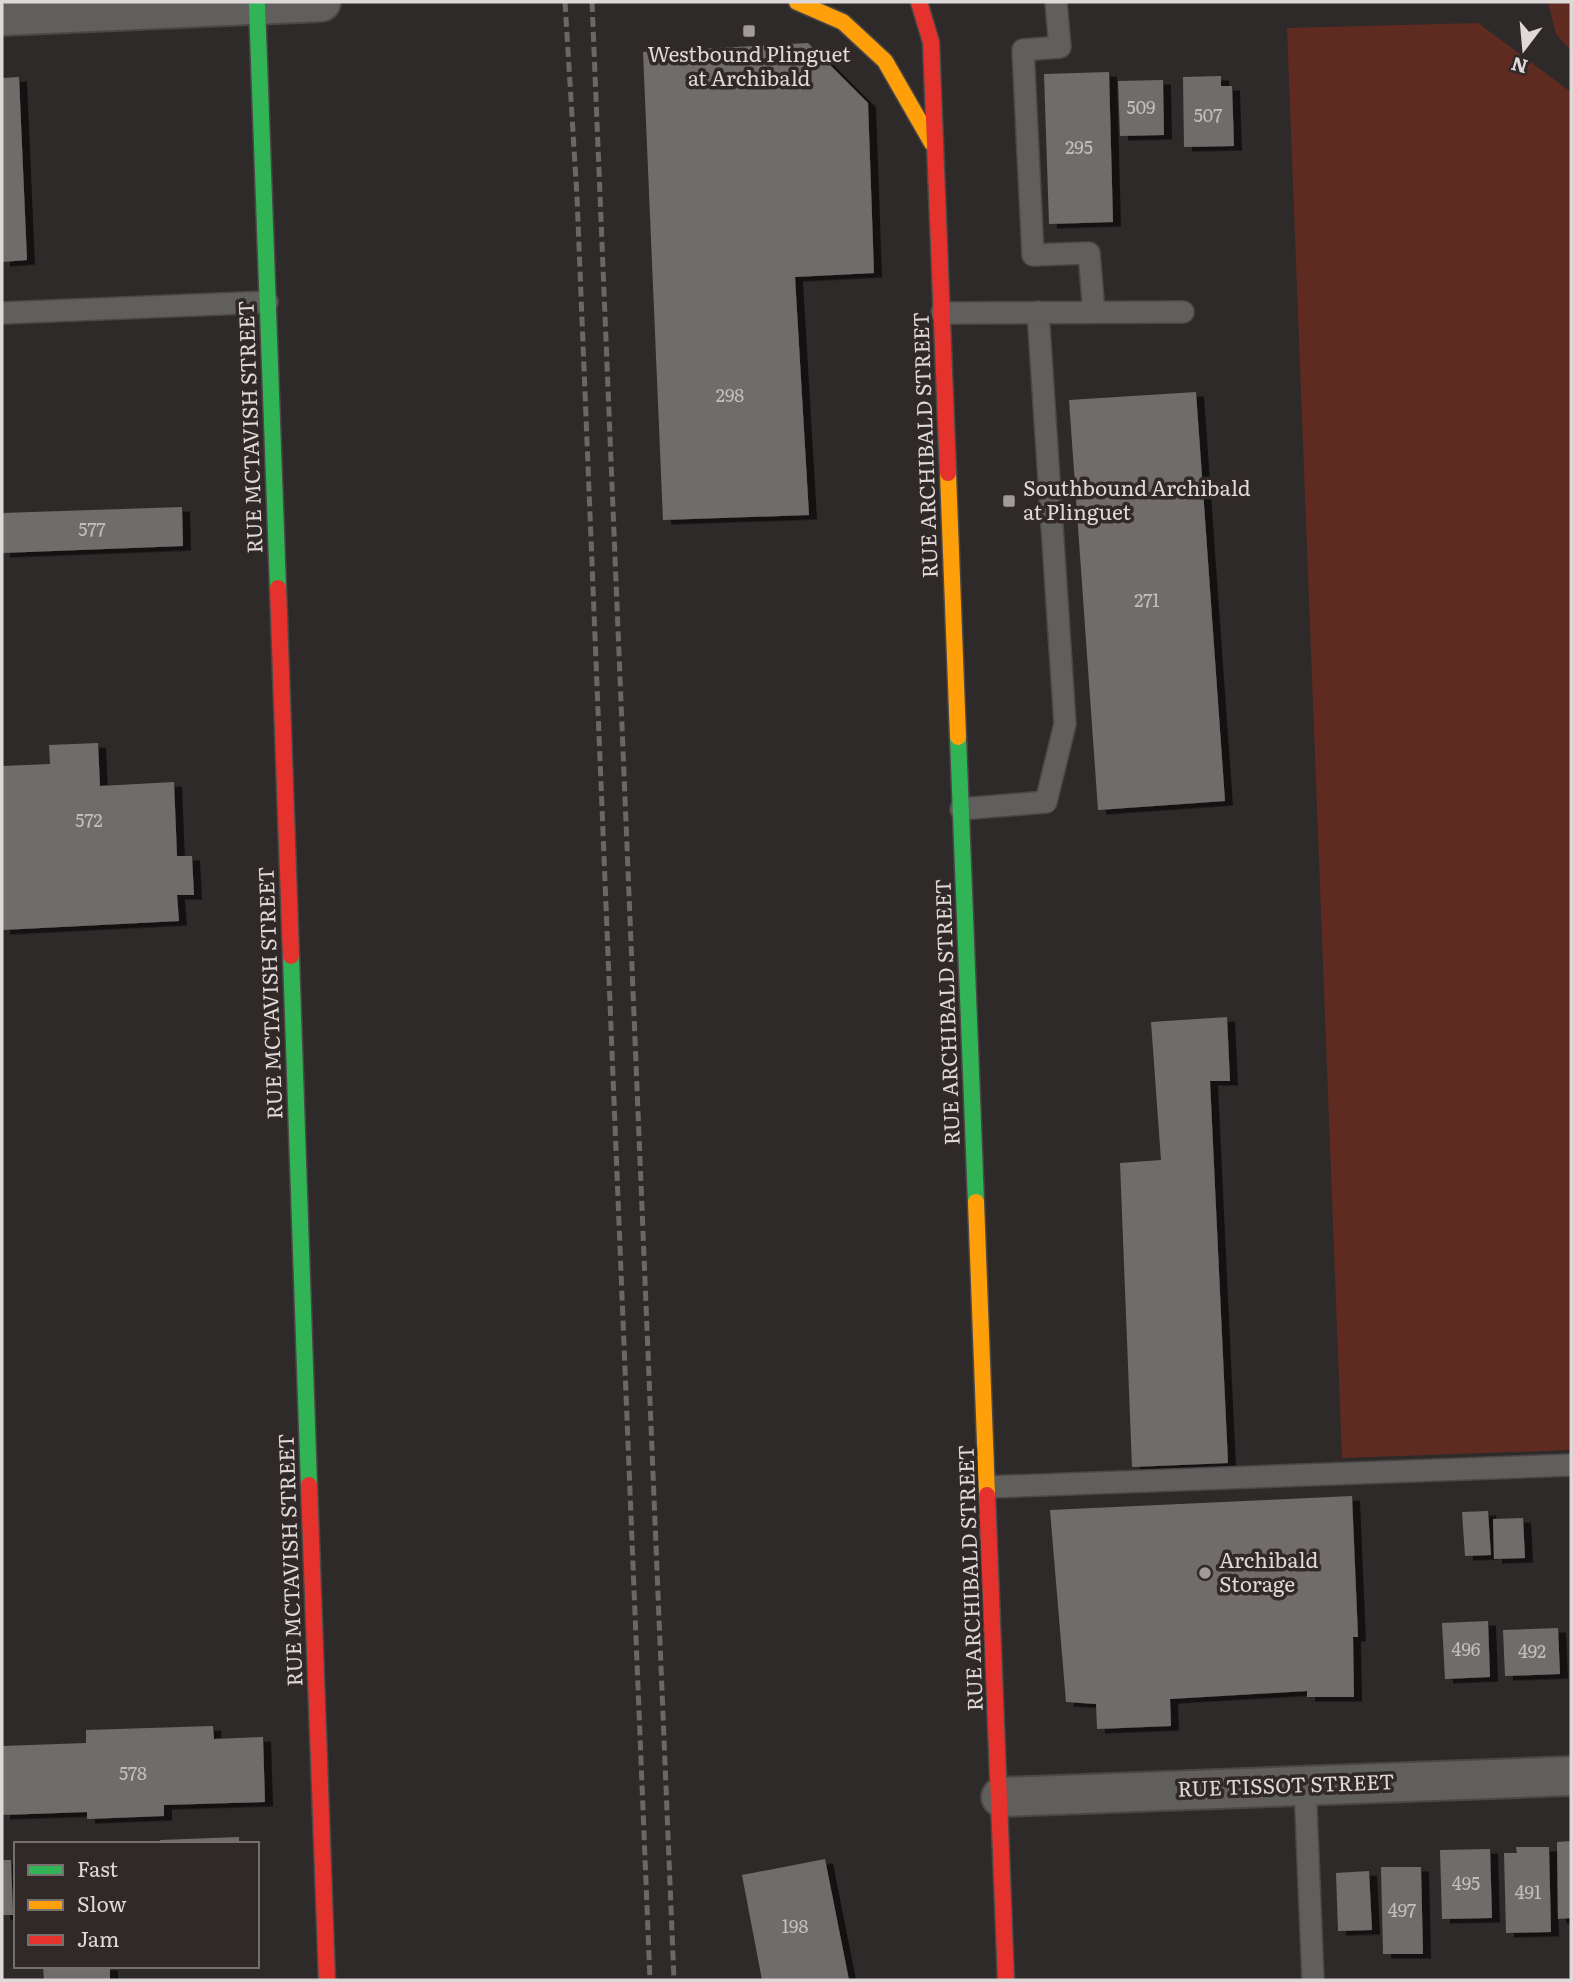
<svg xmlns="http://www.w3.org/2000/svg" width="1573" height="1982" viewBox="0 0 1573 1982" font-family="Literata,serif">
<defs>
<filter id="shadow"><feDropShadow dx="8" dy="4.5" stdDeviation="0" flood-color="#0009"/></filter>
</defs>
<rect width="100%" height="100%" fill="#2f2a2a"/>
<path fill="#5f2b21" d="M 1548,2 L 1571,2 L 1571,51 L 1556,34 Z
M 1478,23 L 1571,92 L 1571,1450 L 1342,1458 L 1287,28 Z"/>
<path fill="#706c6b" filter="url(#shadow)" d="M 808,43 L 868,103 L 874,273 L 795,277 L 809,515 L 663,520 L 643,52 Z
M 1109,72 L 1113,222 L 1049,224 L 1044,74 Z
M 1221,76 L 1221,86 L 1232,86 L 1234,146 L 1184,147 L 1183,77 Z
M 19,77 L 27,260 L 2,262 L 2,78 Z
M 1163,80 L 1164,135 L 1120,136 L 1118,81 Z
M 1196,392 L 1225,801 L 1098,810 L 1069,400 Z
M 182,507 L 183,546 L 2,553 L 2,513 Z
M 98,743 L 100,786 L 174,782 L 177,856 L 192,856 L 194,895 L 177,895 L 179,921 L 2,930 L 2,766 L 50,764 L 49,745 Z
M 1227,1017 L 1230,1081 L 1210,1081 L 1228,1463 L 1132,1467 L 1120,1163 L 1161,1160 L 1151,1022 Z
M 1352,1496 L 1358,1637 L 1353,1637 L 1354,1697 L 1307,1697 L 1307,1691 L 1170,1699 L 1171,1726 L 1097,1729 L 1096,1704 L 1066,1702 L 1050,1510 Z
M 1488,1511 L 1491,1555 L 1465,1556 L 1462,1512 Z
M 1523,1518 L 1525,1558 L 1494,1559 L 1493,1519 Z
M 1488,1621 L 1490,1677 L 1445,1679 L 1442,1623 Z
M 1558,1628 L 1560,1674 L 1505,1676 L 1503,1630 Z
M 213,1726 L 214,1739 L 263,1737 L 265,1802 L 164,1805 L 164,1816 L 87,1819 L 87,1812 L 2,1815 L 2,1746 L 86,1743 L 86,1730 Z
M 239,1837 L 239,1844 L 160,1844 L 160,1840 Z
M 1571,1841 L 1571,1918 L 1558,1919 L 1557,1842 Z
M 1516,1847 L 1549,1847 L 1551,1932 L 1506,1933 L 1504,1853 L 1517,1853 Z
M 1490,1849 L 1492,1918 L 1442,1919 L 1440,1850 Z
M 825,1859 L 849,1980 L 762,1980 L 742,1875 Z
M 2,1860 L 11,1860 L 13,1915 L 2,1915 Z
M 1381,1867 L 1421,1867 L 1423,1954 L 1383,1954 Z
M 1369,1871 L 1372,1930 L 1338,1931 L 1336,1873 Z
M 43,1966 L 110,1966 L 110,1980 L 44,1980 Z"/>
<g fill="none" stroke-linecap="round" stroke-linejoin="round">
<defs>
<path id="lane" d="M 1056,2 L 1060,47 L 1023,50 L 1033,255 L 1089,253 L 1094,312
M 2,313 L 267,302
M 942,313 L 1183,312
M 961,809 L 1046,802 L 1065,724 L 1038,312
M 988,1487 L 1571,1465
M 1305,1785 L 1313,1980"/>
<path id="street" d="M 2,16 L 321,2
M 1001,1797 L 1571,1776"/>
<path id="fast" d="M 257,5 L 278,588
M 958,737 L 976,1202
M 291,956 L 309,1485"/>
<path id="slow" d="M 797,2 L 843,22 L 885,61 L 932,143
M 948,473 L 958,737
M 976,1202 L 987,1495"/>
<path id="jam" d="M 919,2 L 931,42 L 948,473
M 278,588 L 291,956
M 309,1485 L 327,1980
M 987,1495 L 1006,1980"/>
</defs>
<use href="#lane" stroke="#4b4746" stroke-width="24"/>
<use href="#street" stroke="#4b4746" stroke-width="42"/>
<use href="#fast" stroke="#4b4746" stroke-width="19"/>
<use href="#slow" stroke="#4b4746" stroke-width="19"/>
<use href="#jam" stroke="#4b4746" stroke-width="19"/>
<use href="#lane" stroke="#615e5e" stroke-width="21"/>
<use href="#street" stroke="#615e5e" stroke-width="38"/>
<use href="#fast" stroke="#30b455" stroke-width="16"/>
<use href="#slow" stroke="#ff9f0a" stroke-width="16"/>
<use href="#jam" stroke="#e5322d" stroke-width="16"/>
<path stroke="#6a6766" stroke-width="5" stroke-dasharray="10 5" stroke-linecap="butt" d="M 565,2 L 577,197 L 650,1980
M 592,2 L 674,1980"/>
</g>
<g fill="#a19c9b" stroke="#312928" stroke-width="2.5">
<rect x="742" y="24" width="14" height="14" rx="3.5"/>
<rect x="1002" y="494" width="14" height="14" rx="3.5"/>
<circle cx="1205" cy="1573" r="7"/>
</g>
<g text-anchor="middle" stroke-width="7" stroke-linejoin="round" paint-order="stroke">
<g font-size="18" fill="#c2bebd">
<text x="1141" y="114">509</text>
<text x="1208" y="122">507</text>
<text x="1079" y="154">295</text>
<text x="730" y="402">298</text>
<text x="92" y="536">577</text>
<text x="1147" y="607">271</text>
<text x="89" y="827">572</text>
<text x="1466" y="1656">496</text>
<text x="1532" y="1658">492</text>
<text x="133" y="1780">578</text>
<text x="1466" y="1890">495</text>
<text x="1528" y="1899">491</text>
<text x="1402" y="1917">497</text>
<text x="795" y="1933">198</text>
</g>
<g font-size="21" fill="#ded9d8" stroke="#312928" text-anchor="start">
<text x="749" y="62" text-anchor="middle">Westbound Plinguet<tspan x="749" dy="24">at Archibald</tspan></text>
<text x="1023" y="496">Southbound Archibald<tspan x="1023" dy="24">at Plinguet</tspan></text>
<text x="1219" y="1568">Archibald<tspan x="1219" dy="24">Storage</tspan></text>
</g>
<g font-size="21" fill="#ded9d8" stroke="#312928">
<text transform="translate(251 427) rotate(-92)" y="7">RUE MCTAVISH STREET</text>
<text transform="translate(926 445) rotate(-92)" y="7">RUE ARCHIBALD STREET</text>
<text transform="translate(271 993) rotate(-92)" y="7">RUE MCTAVISH STREET</text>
<text transform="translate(948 1012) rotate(-92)" y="7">RUE ARCHIBALD STREET</text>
<text transform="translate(291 1560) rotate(-92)" y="7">RUE MCTAVISH STREET</text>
<text transform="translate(971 1578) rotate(-92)" y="7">RUE ARCHIBALD STREET</text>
<text transform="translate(1286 1786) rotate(-2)" y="7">RUE TISSOT STREET</text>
</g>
</g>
<rect width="1573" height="1982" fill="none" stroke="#ded9d8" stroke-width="7"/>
<rect x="14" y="1842" width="245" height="126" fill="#312928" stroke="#766f6e" stroke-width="2"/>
<rect x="28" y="1865" width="35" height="10" fill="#30b455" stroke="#766f6e" stroke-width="2"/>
<text x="77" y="1877" font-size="21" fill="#ded9d8">Fast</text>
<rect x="28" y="1900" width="35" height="10" fill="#ff9f0a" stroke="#766f6e" stroke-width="2"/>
<text x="77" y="1912" font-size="21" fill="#ded9d8">Slow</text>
<rect x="28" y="1935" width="35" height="10" fill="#e5322d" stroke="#766f6e" stroke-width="2"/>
<text x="77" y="1947" font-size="21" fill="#ded9d8">Jam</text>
<g transform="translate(1524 49) rotate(196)" stroke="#312928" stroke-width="5" paint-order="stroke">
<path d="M0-5L12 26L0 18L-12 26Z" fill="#ded9d8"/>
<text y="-10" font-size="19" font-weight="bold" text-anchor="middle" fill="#ded9d8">N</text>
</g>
</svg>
